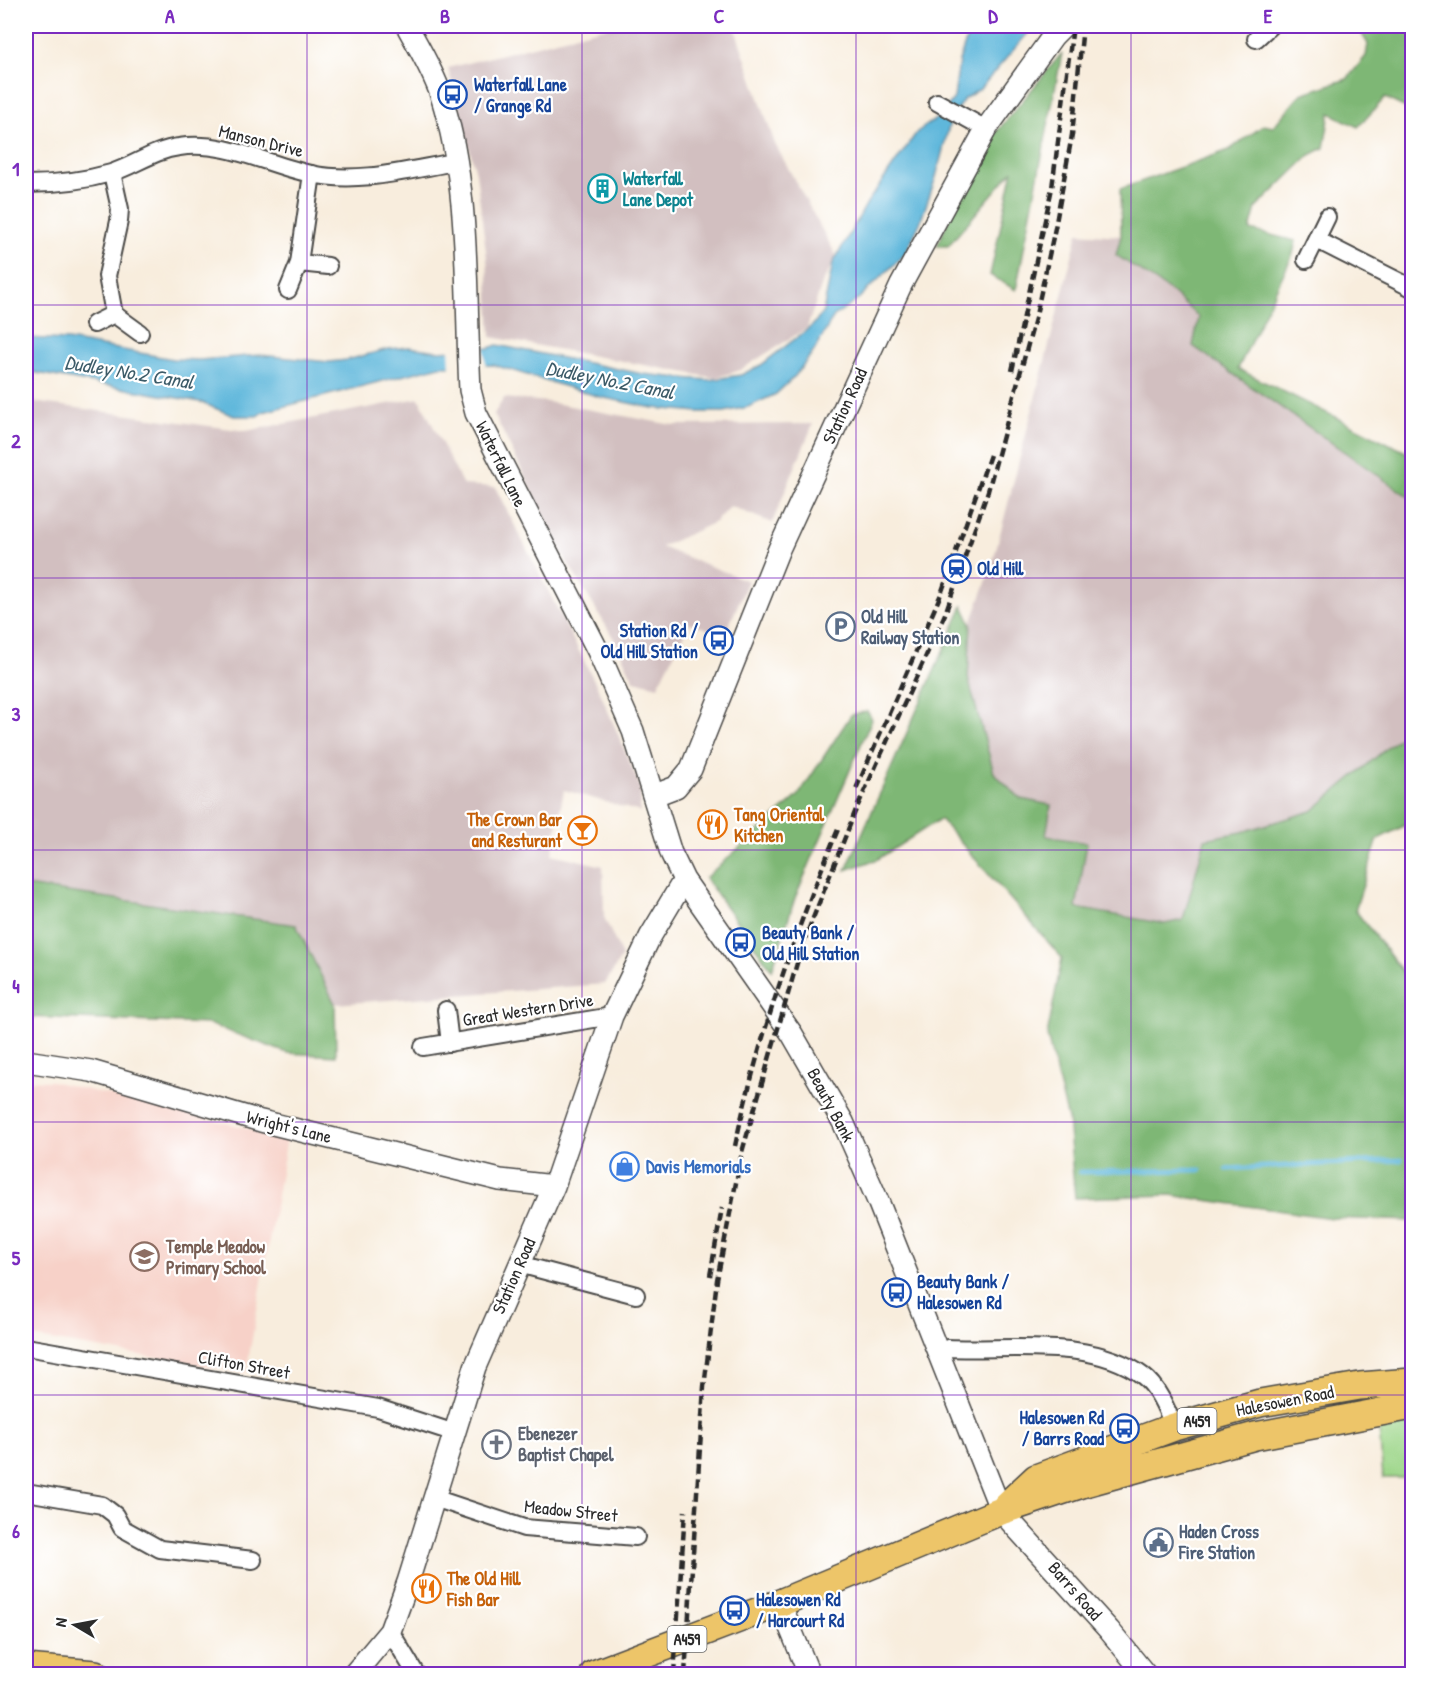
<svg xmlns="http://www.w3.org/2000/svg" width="1438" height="1700" viewBox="0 0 1438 1700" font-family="'Patrick Hand',sans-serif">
<rect width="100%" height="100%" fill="#fff"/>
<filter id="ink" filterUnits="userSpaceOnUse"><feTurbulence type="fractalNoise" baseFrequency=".0167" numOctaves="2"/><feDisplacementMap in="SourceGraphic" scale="12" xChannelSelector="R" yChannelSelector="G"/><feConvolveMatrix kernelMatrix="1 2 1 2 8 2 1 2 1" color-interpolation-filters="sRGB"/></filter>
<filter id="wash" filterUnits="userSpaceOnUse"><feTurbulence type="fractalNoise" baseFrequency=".008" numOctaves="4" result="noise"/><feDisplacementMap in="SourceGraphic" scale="24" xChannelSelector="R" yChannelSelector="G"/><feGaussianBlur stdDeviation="1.35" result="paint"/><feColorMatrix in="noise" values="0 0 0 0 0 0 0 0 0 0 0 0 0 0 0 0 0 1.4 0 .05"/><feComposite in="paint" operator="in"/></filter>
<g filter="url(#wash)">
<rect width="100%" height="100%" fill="#f8eddd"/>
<path fill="#f7d1c8" d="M 26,1080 L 51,1081 L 287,1138 L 246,1373 L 26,1336 Z"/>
<path fill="#d2bfc0" d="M 611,26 L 734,26 L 775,144 L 837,257 L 823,281 L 807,328 L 740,370 L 715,378 L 491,337 L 487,258 L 476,173 L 448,68 Z
M 1078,233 L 1121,236 L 1255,330 L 1238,370 L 1412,455 L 1412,822 L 1378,839 L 1355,910 L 1062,958 L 940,819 L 971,623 L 991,569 Z
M 419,398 L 463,485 L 495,487 L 600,692 L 641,789 L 640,812 L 564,790 L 552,854 L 603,866 L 604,917 L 622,956 L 605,984 L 335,1004 L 296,925 L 26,886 L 26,401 L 246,431 Z
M 504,398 L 548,402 L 673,425 L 813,424 L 772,523 L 730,506 L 715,522 L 661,547 L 748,581 L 725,635 L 690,623 L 658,686 L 634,680 L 614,639 L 567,562 L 494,414 Z"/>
<path fill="#9dd689" stroke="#64805a" stroke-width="1.5" d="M 1412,1421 L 1412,1478 L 1383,1478 L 1379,1428 Z"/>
<path fill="#7eb775" stroke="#547150" stroke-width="1.5" d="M 1357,26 L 1412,26 L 1412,111 L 1385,98 L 1358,127 L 1330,113 L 1324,148 L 1310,155 L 1256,208 L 1250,230 L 1296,241 L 1293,254 L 1238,369 L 1412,455 L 1412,499 L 1193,346 L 1199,317 L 1170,291 L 1116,255 L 1121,236 L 1120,189 L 1229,150 L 1264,125 L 1273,127 L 1301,94 L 1347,79 L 1366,56 L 1368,44 Z
M 1062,53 L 1016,290 L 990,275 L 1013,170 L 948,246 L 937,246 L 968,175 L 985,146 Z
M 963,606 L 971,623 L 968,678 L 994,773 L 1021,799 L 1051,805 L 1046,836 L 1087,843 L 1076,908 L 1165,924 L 1183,920 L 1205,839 L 1242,832 L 1312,811 L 1412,727 L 1412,822 L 1378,839 L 1355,910 L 1412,984 L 1412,1221 L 1332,1218 L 1170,1195 L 1075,1198 L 1068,1119 L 1047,1036 L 1062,958 L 940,819 L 878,859 L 846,870 Z
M 867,711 L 872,719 L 795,898 L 772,970 L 705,878 L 798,796 L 851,715 Z
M 26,886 L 296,925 L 335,1004 L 336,1056 L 287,1053 L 209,1024 L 26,1017 Z"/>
<path fill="#5eb7db" stroke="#447183" stroke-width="1.5" d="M 971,26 L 1034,26 L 980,89 L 964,99 L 951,118 L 936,177 L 920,223 L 905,254 L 855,302 L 834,316 L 814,351 L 795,376 L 776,394 L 748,407 L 724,412 L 699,412 L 653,408 L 600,397 L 494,365 L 440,366 L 263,412 L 257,416 L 234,416 L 200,402 L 26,371 L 26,338 L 68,340 L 173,359 L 200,360 L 260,355 L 329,362 L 347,360 L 388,349 L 409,347 L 438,351 L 489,348 L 497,345 L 643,374 L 680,378 L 709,380 L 741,375 L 761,365 L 813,325 L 823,312 L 833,263 L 867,203 L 917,132 L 940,116 L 954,98 L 959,61 Z"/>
<path fill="#f8eddd" d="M 484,345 L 486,368 L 450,369 L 449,347 Z"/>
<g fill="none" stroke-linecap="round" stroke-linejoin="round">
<path stroke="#5eb7db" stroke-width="5" d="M 1227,1169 L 1401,1160
M 1080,1172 L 1200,1170"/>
</g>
</g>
<g filter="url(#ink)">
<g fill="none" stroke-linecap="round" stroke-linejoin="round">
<defs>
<path id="minor" d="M 1256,39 L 1270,26
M 937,102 L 986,129
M 112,173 L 120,209 L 119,221 L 107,276 L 114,314
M 26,184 C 54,184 83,181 111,173 C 134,166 154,150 179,147 C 225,140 268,165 311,174 C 359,184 408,170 455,162
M 1317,240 L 1412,288
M 1306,260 L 1327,217
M 299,263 L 328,266
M 288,290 L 299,263 L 312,174
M 94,324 L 114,314 L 140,333
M 446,1010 L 450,1043
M 423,1047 L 612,1016
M 519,1264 L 636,1295
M 26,1347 L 378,1408 L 452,1432
M 936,1352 L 948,1348 C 1008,1351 1092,1337 1143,1376 C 1158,1387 1167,1410 1174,1427
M 26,1492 L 102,1505 L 115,1515 L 122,1528 L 160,1549 L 253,1560
M 434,1498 L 524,1528 L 636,1537
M 390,1631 L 416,1674"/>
<path id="tertiary" d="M 407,26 C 419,48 433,71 441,95 C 471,190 465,292 470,390 L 476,413 L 598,651 L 633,731 L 671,853 L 684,880 L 792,1034 L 843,1122 L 878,1201 L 1001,1511 L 1109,1630 L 1145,1674
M 655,795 L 676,787 L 691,769 L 779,549 L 901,285 L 986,129 L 1053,36 L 1063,26
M 26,1061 L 91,1071 L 261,1121 L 500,1180 L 554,1186
M 780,1603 L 809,1674
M 354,1674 L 390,1631 L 408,1582 L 475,1367 L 554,1186 L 612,1016 L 650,937 L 684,880"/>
<path id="primary" d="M 1006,1506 L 1036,1478 L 1174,1427 L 1260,1403 L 1360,1386 L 1412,1382
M 26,1668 L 95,1674
M 594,1674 L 780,1603 L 1001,1511 L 1085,1483 L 1255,1436 L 1412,1406"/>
</defs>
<use href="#minor" stroke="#4a4846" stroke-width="20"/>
<use href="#tertiary" stroke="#4a4846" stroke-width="24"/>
<use href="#primary" stroke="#4a4846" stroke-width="30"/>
<use href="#minor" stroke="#fff" stroke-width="16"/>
<use href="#tertiary" stroke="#fff" stroke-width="21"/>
<use href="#primary" stroke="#edc569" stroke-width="27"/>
<path stroke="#2b2b2b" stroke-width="4.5" stroke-dasharray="9 4.5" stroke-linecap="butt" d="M 1012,371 L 1052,188 L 1073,26
M 856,789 L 941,594 L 990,455
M 735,1146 C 759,1036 795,931 839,827
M 710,1276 L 722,1208
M 674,1674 L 685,1511
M 685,1674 L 704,1387 L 717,1280 L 742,1152 L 802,946 L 855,812 L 945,614 L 988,491 L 1036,315 L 1055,228 L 1072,135 L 1083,26"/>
</g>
</g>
<path fill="none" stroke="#7b2cbf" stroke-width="1.5" stroke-opacity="0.55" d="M 307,26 L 307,1674M 582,26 L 582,1674M 856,26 L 856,1674M 1131,26 L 1131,1674M 26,305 L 1412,305M 26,578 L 1412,578M 26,850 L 1412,850M 26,1122 L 1412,1122M 26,1395 L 1412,1395"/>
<defs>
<symbol id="bus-ring" viewBox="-11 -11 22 22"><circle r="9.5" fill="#fff" stroke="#1a4fb4" stroke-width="1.5"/><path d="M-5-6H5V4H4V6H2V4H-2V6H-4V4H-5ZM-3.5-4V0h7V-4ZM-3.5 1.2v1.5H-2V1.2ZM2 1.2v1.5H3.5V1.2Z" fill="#1a4fb4"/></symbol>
<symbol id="building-ring" viewBox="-11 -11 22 22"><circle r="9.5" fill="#fff" stroke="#0f9aa8" stroke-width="1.5"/><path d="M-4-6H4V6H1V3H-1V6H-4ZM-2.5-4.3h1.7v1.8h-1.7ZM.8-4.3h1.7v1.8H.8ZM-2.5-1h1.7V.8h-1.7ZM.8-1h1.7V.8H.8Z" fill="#0f9aa8"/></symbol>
<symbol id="station-ring" viewBox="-11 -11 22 22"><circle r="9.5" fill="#fff" stroke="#1a4fb4" stroke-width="1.5"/><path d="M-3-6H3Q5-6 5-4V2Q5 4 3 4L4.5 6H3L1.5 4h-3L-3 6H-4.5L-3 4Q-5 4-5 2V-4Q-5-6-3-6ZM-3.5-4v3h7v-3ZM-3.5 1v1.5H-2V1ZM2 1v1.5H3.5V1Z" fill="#1a4fb4"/></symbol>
<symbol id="parking-ring" viewBox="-11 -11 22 22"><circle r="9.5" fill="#fff" stroke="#5c6f8a" stroke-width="1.5"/><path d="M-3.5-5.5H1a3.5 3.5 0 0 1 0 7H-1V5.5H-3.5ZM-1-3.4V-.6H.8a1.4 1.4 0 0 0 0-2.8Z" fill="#5c6f8a"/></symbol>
<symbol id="restaurant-ring" viewBox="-11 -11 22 22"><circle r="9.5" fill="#fff" stroke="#e8710a" stroke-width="1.5"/><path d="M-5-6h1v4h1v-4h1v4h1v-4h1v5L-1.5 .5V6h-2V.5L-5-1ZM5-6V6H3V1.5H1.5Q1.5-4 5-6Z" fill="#e8710a"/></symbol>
<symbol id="bar-ring" viewBox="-11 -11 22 22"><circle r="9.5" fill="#fff" stroke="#e8710a" stroke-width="1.5"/><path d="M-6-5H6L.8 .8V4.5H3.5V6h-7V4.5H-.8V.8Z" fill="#e8710a"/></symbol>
<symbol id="shop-ring" viewBox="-11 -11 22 22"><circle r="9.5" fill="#fff" stroke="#3f7fe0" stroke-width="1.5"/><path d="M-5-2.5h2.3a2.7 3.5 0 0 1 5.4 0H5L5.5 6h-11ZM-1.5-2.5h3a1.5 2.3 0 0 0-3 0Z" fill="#3f7fe0"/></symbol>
<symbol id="school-ring" viewBox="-11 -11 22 22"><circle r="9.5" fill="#fff" stroke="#8d6e63" stroke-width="1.5"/><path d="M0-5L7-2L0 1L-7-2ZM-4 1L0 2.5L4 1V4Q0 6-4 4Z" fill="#8d6e63"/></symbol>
<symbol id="church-ring" viewBox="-11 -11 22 22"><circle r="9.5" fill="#fff" stroke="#6b7280" stroke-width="1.5"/><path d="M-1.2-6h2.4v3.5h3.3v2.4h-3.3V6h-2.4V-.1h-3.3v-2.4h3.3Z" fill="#6b7280"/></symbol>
<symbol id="civic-ring" viewBox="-11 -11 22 22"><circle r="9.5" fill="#fff" stroke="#5c6f8a" stroke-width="1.5"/><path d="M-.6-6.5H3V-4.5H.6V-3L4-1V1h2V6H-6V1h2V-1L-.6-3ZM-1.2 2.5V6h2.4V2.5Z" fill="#5c6f8a"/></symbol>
</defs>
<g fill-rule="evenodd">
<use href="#bus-ring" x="436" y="78" width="33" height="33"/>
<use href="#building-ring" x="586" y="172" width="33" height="33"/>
<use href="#station-ring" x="940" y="552" width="33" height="33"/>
<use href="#parking-ring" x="824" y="610" width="33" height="33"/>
<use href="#bus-ring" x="702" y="624" width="33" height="33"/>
<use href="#restaurant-ring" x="696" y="808" width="33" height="33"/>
<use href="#bar-ring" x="566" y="814" width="33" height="33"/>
<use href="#bus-ring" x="724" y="926" width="33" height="33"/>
<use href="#shop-ring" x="608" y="1150" width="33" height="33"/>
<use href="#school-ring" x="128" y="1240" width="33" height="33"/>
<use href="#bus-ring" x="880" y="1276" width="33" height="33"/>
<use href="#bus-ring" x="1108" y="1412" width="33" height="33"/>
<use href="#church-ring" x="480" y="1428" width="33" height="33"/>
<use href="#civic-ring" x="1142" y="1526" width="33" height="33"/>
<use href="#restaurant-ring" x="410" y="1572" width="33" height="33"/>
<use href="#bus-ring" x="718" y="1594" width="33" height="33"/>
</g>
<g text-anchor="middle" stroke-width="4.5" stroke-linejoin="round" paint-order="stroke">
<g fill="#fff" stroke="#6b6b6b" stroke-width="1.5">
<rect x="1177.5" y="1408" width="39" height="26" rx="4.5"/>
<rect x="667.5" y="1626" width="39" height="26" rx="4.5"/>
</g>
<g font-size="16" font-weight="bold" fill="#2b2b2b">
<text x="1197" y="1427">A459</text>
<text x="687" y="1645">A459</text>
</g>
<g font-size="18" font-weight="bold" fill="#164399" stroke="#fff" text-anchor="start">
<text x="474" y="91">Waterfall Lane<tspan x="474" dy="21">/ Grange Rd</tspan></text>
<text x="977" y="575">Old Hill</text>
<text x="698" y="637" text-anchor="end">Station Rd /<tspan x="698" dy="21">Old Hill Station</tspan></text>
<text x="762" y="939">Beauty Bank /<tspan x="762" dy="21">Old Hill Station</tspan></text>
<text x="917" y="1288">Beauty Bank /<tspan x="917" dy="21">Halesowen Rd</tspan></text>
<text x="1104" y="1424" text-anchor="end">Halesowen Rd<tspan x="1104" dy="21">/ Barrs Road</tspan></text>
<text x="756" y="1606">Halesowen Rd<tspan x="756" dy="21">/ Harcourt Rd</tspan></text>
</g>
<g font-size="18" fill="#2b2b2b" stroke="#fff">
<text transform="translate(261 141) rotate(14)" y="6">Manson Drive</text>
<text transform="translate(845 406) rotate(-65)" y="6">Station Road</text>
<text transform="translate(501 464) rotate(64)" y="6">Waterfall Lane</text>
<text transform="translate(528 1010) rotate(-9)" y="6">Great Western Drive</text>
<text transform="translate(831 1105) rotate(62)" y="6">Beauty Bank</text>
<text transform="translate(289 1127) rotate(14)" y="6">Wright's Lane</text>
<text transform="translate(514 1276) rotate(-66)" y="6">Station Road</text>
<text transform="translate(244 1365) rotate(10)" y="6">Clifton Street</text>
<text transform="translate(1285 1401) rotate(-11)" y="6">Halesowen Road</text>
<text transform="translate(571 1511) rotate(6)" y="6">Meadow Street</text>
<text transform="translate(1075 1591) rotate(49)" y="6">Barrs Road</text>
</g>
<g font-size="18" font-weight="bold" fill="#0d838f" stroke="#fff" text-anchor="start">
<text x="623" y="185">Waterfall<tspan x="623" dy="21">Lane Depot</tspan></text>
</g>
<g font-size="18" font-weight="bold" fill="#4e5e75" stroke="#fff" text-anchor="start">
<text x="861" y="623">Old Hill<tspan x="861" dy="21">Railway Station</tspan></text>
<text x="1179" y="1538">Haden Cross<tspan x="1179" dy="21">Fire Station</tspan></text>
</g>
<g font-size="18" font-weight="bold" fill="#c56008" stroke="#fff" text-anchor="start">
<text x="734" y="821">Tang Oriental<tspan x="734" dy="21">Kitchen</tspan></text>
<text x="562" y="826" text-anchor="end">The Crown Bar<tspan x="562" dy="21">and Resturant</tspan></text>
<text x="447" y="1585">The Old Hill<tspan x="447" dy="21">Fish Bar</tspan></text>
</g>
<g font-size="18" font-weight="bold" fill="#366cbe" stroke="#fff" text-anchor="start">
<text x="646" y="1173">Davis Memorials</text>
</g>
<g font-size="18" font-weight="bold" fill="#785e54" stroke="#fff" text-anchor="start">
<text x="166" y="1253">Temple Meadow<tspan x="166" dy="21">Primary School</tspan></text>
</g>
<g font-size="18" font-weight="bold" fill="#5b616d" stroke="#fff" text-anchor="start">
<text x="518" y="1440">Ebenezer<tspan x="518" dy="21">Baptist Chapel</tspan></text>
</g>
<g font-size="20" font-style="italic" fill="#3d5c69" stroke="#fff">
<text transform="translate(129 372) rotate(9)" y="7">Dudley No.2 Canal</text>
<text transform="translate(610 380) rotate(11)" y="7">Dudley No.2 Canal</text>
</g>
</g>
<rect width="1438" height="1700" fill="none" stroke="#fff" stroke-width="66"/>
<g transform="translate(75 1625) rotate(280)" stroke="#ffffff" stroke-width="4.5" paint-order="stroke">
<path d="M0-4.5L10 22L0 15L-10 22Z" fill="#2b2b2b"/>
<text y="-9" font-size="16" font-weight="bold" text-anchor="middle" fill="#2b2b2b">N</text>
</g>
<rect x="33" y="33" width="1372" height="1634" fill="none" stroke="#7b2cbf" stroke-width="2"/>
<g font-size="20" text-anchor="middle" font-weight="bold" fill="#7b2cbf">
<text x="170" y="23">A</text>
<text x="445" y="23">B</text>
<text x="719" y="23">C</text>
<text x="993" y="23">D</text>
<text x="1268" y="23">E</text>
<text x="16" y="176">1</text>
<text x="16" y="448">2</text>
<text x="16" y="721">3</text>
<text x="16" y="993">4</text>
<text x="16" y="1265">5</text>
<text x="16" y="1538">6</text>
</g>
</svg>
